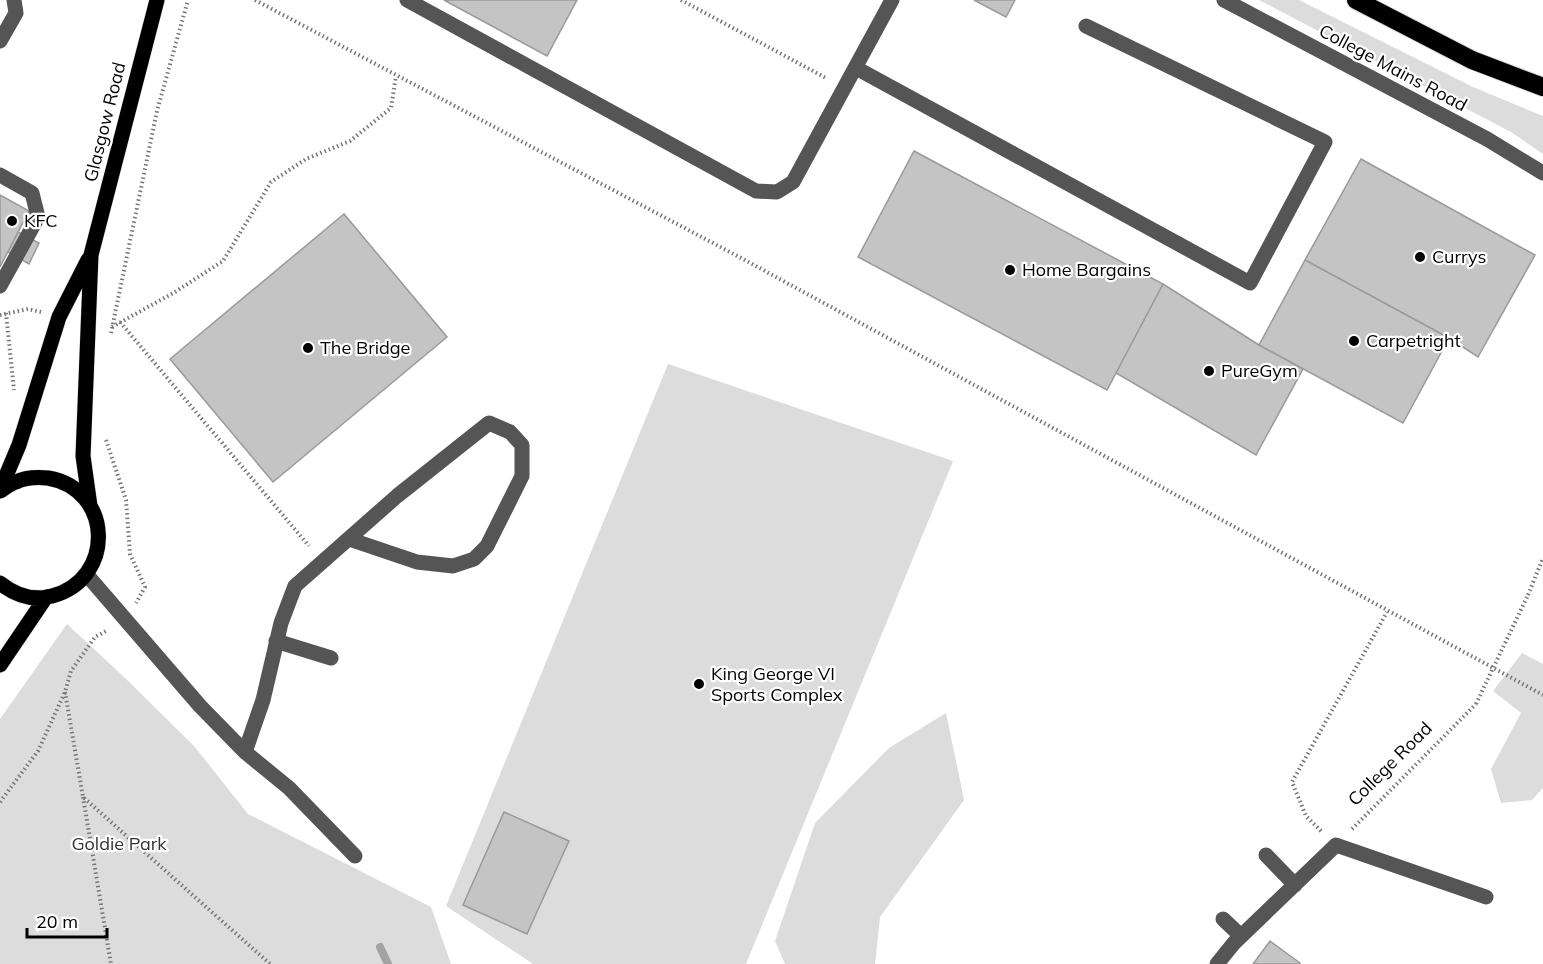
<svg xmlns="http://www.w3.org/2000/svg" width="1543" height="964" viewBox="0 0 1543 964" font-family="Mulish,sans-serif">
<rect width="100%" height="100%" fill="#fff"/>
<path fill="#dcdcdc" d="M 1259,0 L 1299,0 L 1473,87 L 1543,116 L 1543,154 L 1511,132 Z
M 668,364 L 953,461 L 746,964 L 533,964 L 446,906 Z
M 67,624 L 123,676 L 194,746 L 248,814 L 431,907 L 451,964 L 0,964 L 0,719 Z
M 1522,653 L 1543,664 L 1543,788 L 1532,800 L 1501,803 L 1491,769 L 1521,713 L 1493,691 Z
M 946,713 L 964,800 L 880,917 L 875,964 L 785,964 L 775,941 L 815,823 L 889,748 Z"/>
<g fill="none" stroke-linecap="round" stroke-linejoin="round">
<path stroke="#a3a3a3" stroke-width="8" d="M 380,947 L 388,964"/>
</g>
<path fill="#c4c4c4" stroke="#999" stroke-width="1.5" d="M 444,0 L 577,0 L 547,56 Z
M 974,0 L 1015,0 L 1006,17 Z
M 914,151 L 1163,284 L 1107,390 L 858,257 Z
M 1361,159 L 1535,255 L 1478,357 L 1449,338 L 1305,260 Z
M 0,195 L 29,211 L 0,267 Z
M 344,214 L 447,337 L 273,482 L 170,359 Z
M 18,232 L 39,243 L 29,264 L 8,252 Z
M 1305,260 L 1449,338 L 1403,423 L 1259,345 Z
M 1163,284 L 1259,345 L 1303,369 L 1256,455 L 1116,373 Z
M 504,812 L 569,841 L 527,934 L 463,905 Z
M 1270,941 L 1300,963 L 1299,964 L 1253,964 Z"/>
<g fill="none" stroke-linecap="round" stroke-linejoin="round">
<defs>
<path id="major" d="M 0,490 L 19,445 L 59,317 L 88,260
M 0,491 C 5,488 10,484 16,482 C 26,477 38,477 48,478 C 113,489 116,579 52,596 C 33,601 15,595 0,583
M 90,506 L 83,456 L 91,255 L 157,0
M 0,665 L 46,597"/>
<path id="highway" d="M 1356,0 L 1472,60 L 1543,87"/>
</defs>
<use href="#major" stroke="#dbdbdb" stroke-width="16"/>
<use href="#highway" stroke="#dbdbdb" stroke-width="20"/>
<path stroke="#777" stroke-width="4" stroke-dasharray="1.5 3" stroke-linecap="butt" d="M 255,0 L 743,259 L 1543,695
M 681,0 L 826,78
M 6,313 L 14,390
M 0,315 L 28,309 L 41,312
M 120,322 L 309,546
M 112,327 L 175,292 L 223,261 L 271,182 L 306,159 L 350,141 L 391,108 L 396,76
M 111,333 L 157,111 L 188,0
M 106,440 L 126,500 L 130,554 L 145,587 L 136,603
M 1528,595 L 1543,558
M 65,692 L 83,797 L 270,964
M 83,797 L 111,964
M 0,802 L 38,751 L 65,692 L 71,671 L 95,637 L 108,630
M 1352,829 L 1476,704
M 1321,831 L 1306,816 L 1292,782 L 1387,612"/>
<path stroke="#555" stroke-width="15" d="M 407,0 L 756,191 L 777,192 L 793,182 L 892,0
M 1224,0 L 1487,139 L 1543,173
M 0,41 L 16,13 L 14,0
M 856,68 L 1250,283 L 1325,142 L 1086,26
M 0,175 L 32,193 L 38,217 L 0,286
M 87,575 L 200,706 L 245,752 L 289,788 L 355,856
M 276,641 L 331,658
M 245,752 L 263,700 L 281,623 L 295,586 L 397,496 L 489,423 L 510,432 L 522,445 L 522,476 L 487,546 L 474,559 L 453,566 L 417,562 L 349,539
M 1266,855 L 1295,885
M 1223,919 L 1241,936
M 1217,964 L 1234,943 L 1336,845 L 1486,897"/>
<use href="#major" stroke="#000" stroke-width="15"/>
<use href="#highway" stroke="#000" stroke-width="18"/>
<path stroke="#777" stroke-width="4" stroke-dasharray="1.5 3" stroke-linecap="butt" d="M 1476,704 L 1528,595"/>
</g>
<g fill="#000" stroke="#fff" stroke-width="2">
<circle cx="12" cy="221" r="6"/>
<circle cx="1420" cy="257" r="6"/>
<circle cx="1010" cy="270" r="6"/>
<circle cx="1354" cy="341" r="6"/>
<circle cx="308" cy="348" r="6"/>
<circle cx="1209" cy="371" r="6"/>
<circle cx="699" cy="684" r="6"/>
</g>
<g text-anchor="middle" stroke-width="4.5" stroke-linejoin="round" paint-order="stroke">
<g font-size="18" fill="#000" stroke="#fff">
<text transform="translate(1393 68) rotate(28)" y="6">College Mains Road</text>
<text transform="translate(105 122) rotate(-76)" y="6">Glasgow Road</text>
<text transform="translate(1390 764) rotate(-45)" y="6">College Road</text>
</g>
<g font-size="18" fill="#000" stroke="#fff" text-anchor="start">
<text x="24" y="227">KFC</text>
<text x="1432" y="263">Currys</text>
<text x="1022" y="276">Home Bargains</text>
<text x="1366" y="347">Carpetright</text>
<text x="320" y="354">The Bridge</text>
<text x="1221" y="377">PureGym</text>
<text x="711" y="680">King George VI<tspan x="711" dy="21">Sports Complex</tspan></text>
</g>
<g font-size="18" fill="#333" stroke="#fff">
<text x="119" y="850">Goldie Park</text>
</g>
</g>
<path d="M27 928v9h80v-9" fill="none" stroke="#000000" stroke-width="3"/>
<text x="36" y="928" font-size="18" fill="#000000" stroke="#ffffff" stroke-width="4.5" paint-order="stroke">20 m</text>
</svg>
